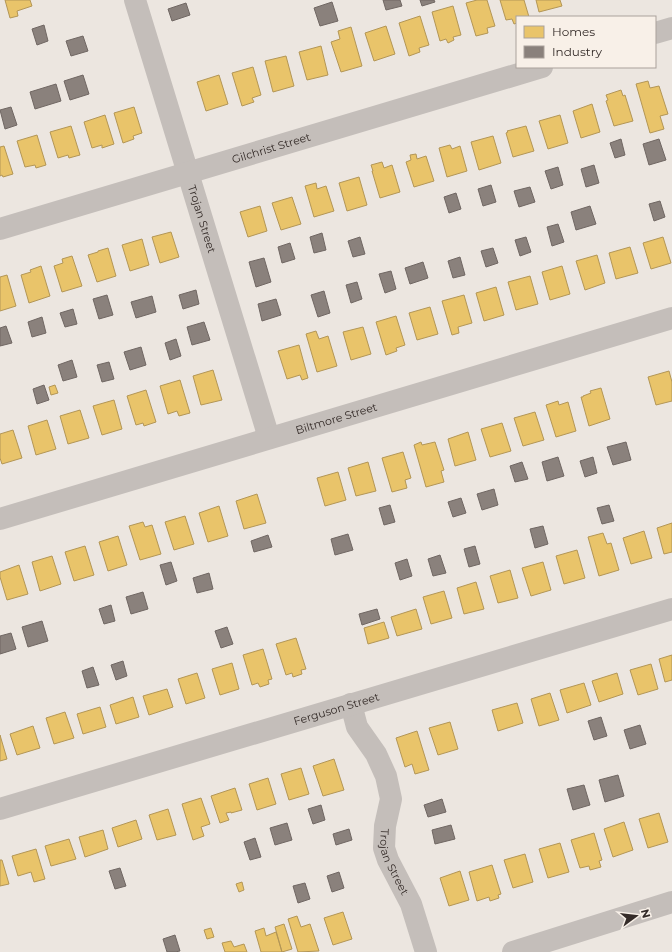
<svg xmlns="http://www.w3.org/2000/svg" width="672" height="952" viewBox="0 0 672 952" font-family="Montserrat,sans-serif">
<rect width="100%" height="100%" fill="#ece6e0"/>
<path fill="#e9c46a" stroke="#b39656" d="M 5,0 L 30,0 L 32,6 L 17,11 L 18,16 L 10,18 Z
M 477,0 L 487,0 L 495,26 L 487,28 L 488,33 L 476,36 L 466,3 Z
M 500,0 L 524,0 L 529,17 L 517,17 L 517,23 L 514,24 L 512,19 L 506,20 Z
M 536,0 L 560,0 L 562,6 L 539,12 Z
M 453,6 L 461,35 L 453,37 L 454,40 L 448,43 L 446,39 L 440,41 L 432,12 Z
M 420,16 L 429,45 L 419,48 L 420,52 L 409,56 L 399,23 Z
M 386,26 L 395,54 L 374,61 L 365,33 Z
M 351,27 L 362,66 L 341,72 L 331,42 L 340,39 L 338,31 Z
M 321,46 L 328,75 L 307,80 L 299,52 Z
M 286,56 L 294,86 L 273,92 L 265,61 Z
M 253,67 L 261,95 L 252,98 L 254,102 L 242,106 L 232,73 Z
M 219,75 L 228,104 L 206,111 L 197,82 Z
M 648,81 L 650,88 L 659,86 L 668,114 L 660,116 L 664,129 L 650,133 L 636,84 Z
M 621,90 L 623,96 L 625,95 L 633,121 L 614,126 L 606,101 L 608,100 L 606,95 Z
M 592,104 L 600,132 L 581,138 L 573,111 Z
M 134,107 L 142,133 L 133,136 L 134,139 L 123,143 L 114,113 Z
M 105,115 L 114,144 L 102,148 L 102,145 L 92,148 L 84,122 Z
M 560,115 L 568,143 L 548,149 L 539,121 Z
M 71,126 L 80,155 L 69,158 L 68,155 L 58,158 L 50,132 Z
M 526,126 L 534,151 L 513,157 L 506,133 L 508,132 L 507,131 Z
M 37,135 L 46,165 L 36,168 L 35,165 L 25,167 L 17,141 Z
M 493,136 L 501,163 L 479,170 L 471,142 Z
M 450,145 L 452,149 L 460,146 L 467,171 L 447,177 L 439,148 Z
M 4,146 L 13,174 L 3,177 L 2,175 L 0,176 L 0,147 Z
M 416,154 L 417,159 L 426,156 L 434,181 L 414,187 L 406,162 L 411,160 L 410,155 Z
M 382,162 L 384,168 L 392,165 L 400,192 L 380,198 L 372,171 L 373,171 L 371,165 Z
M 359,177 L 367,205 L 347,211 L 339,183 Z
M 316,183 L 317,189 L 326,186 L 334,211 L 314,217 L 305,186 Z
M 292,197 L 301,224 L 281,230 L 272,203 Z
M 260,206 L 267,231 L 248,237 L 240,212 Z
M 171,232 L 179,257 L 160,263 L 152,237 Z
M 663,237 L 671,263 L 651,269 L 643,243 Z
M 142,239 L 149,265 L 130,271 L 122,245 Z
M 630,247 L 638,273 L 616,279 L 609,253 Z
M 108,248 L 116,276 L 97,282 L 88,255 L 98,252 L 98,251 Z
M 597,255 L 605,283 L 585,290 L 576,261 Z
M 72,256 L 82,286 L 62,292 L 54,266 L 63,263 L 62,259 Z
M 41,266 L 50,296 L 29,303 L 21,275 L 31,272 L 30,270 Z
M 562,266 L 570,294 L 550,300 L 542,272 Z
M 7,275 L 16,306 L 0,311 L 0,277 Z
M 530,276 L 538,304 L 516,310 L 508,282 Z
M 496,287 L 504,315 L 484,321 L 476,293 Z
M 464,295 L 472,323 L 458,327 L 459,333 L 452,335 L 442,301 Z
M 430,307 L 438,334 L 417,340 L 409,313 Z
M 396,316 L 405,345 L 396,348 L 397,351 L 386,355 L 376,322 Z
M 363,327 L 371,354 L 351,360 L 343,332 Z
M 316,331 L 319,339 L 328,336 L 337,366 L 317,372 L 306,334 Z
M 299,345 L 308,378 L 302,380 L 300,375 L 287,379 L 278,351 Z
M 213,370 L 222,400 L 201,405 L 193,376 Z
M 669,371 L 672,382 L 672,401 L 656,405 L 648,377 Z
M 180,380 L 190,413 L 179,416 L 177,411 L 168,414 L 160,386 Z
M 55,385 L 58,393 L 51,395 L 49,387 Z
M 601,388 L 610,419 L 589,426 L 581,397 L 583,397 L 583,396 L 591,393 L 590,391 Z
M 146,390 L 156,422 L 144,426 L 143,423 L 136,425 L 127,396 Z
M 114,400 L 122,429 L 102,435 L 93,406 Z
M 558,401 L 559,405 L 568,402 L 576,431 L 556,437 L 546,405 Z
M 80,410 L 89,438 L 68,444 L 60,416 Z
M 535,412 L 544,440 L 523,446 L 514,418 Z
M 47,420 L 56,449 L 36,455 L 28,426 Z
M 502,423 L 511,451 L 490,457 L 481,429 Z
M 13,430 L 22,458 L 2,464 L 0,458 L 0,434 Z
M 468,432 L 476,460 L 455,466 L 448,439 Z
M 421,442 L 422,445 L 435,442 L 444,470 L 441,471 L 444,482 L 426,487 L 414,445 Z
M 403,452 L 411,478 L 405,480 L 407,488 L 392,492 L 382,458 Z
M 368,462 L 376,491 L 356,496 L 348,468 Z
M 338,472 L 346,500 L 325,506 L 317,478 Z
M 257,494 L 266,523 L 244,529 L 236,501 Z
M 219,506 L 228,536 L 208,542 L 199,513 Z
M 185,516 L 194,544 L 174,550 L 165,522 Z
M 143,522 L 145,527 L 152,525 L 161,554 L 140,560 L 129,526 Z
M 672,523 L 672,552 L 664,554 L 657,528 Z
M 644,531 L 652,558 L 631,564 L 623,538 Z
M 603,533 L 607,544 L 611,543 L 619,570 L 599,576 L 588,537 Z
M 118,536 L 127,565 L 108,571 L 99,542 Z
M 85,546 L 94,575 L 74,581 L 65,552 Z
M 577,550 L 585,578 L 564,584 L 556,556 Z
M 52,556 L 61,584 L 40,591 L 32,562 Z
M 543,562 L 551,590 L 531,596 L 522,568 Z
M 19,565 L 28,594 L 7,600 L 0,577 L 0,572 Z
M 510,570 L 518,598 L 498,603 L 490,576 Z
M 476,582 L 484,609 L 464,614 L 457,588 Z
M 444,591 L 452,618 L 431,624 L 423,597 Z
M 416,609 L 422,629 L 397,636 L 391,617 Z
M 384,622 L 389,638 L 368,644 L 364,628 Z
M 296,638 L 306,669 L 301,670 L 302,674 L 293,677 L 292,673 L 286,675 L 276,644 Z
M 263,649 L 272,679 L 268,680 L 269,684 L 260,687 L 258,683 L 252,685 L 243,655 Z
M 672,655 L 672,680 L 665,682 L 659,659 Z
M 232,663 L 239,689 L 220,695 L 212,669 Z
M 651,664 L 658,689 L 638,695 L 630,670 Z
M 197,673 L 205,698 L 186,704 L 178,679 Z
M 617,673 L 623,694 L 599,702 L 592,681 Z
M 584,683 L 591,705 L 567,713 L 560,690 Z
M 167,689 L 173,707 L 149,715 L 143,696 Z
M 550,693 L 559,720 L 539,726 L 531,699 Z
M 133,697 L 139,717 L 116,724 L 110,705 Z
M 517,703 L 523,723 L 498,731 L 492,710 Z
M 100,707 L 106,727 L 83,734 L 77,714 Z
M 65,712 L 74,738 L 54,744 L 46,718 Z
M 450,722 L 458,749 L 438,755 L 429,728 Z
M 33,726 L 40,748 L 17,755 L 10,734 Z
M 417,731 L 429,770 L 415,774 L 412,764 L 405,767 L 396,738 Z
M 0,735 L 7,759 L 0,761 Z
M 334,759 L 344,790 L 323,796 L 313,766 Z
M 301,768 L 309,794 L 289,800 L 281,774 Z
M 268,778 L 276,804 L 257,810 L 249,784 Z
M 235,788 L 242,810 L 231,813 L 231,812 L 226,813 L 229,820 L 220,823 L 211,796 Z
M 201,798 L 210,824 L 201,827 L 204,836 L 193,840 L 182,804 Z
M 168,809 L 176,835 L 157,840 L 149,815 Z
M 659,813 L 668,842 L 648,848 L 639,819 Z
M 136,820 L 142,839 L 118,847 L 112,828 Z
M 624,822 L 633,850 L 613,857 L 604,829 Z
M 103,830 L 108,849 L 85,857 L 79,837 Z
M 594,833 L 602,860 L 599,861 L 601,867 L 590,870 L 589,866 L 580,868 L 571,840 Z
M 69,839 L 76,859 L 51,866 L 45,846 Z
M 560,843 L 569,872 L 548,878 L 539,849 Z
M 36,849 L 45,879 L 34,882 L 31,872 L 18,876 L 12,856 Z
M 525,854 L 533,882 L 513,888 L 504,860 Z
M 0,860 L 2,860 L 9,884 L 0,886 Z
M 492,865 L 501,894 L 498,895 L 499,898 L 490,901 L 489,897 L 477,901 L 469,872 Z
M 460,871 L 469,900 L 449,906 L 440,878 Z
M 242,882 L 244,890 L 239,892 L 236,884 Z
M 343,912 L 352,939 L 333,945 L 324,918 Z
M 297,916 L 301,927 L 310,924 L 319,951 L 298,952 L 288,919 Z
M 284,924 L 292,949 L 282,952 L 275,927 Z
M 211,928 L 214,937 L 207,939 L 204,930 Z
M 264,928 L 266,936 L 276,932 L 282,952 L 261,952 L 255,931 Z
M 231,941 L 234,947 L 244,944 L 247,952 L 225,952 L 222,943 Z"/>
<path fill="#8a817c" stroke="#706763" d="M 383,0 L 400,0 L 402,6 L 386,10 Z
M 420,0 L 434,0 L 435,2 L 422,6 Z
M 332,2 L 338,21 L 320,26 L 314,8 Z
M 186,3 L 190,15 L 172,21 L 168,9 Z
M 44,25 L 48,41 L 37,45 L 32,29 Z
M 83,36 L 88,51 L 71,56 L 66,41 Z
M 83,75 L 89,94 L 70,100 L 64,81 Z
M 56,84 L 61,101 L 35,109 L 30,92 Z
M 11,107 L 17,125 L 5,129 L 0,110 Z
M 621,139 L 625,155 L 615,158 L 610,143 Z
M 659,139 L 666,160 L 649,165 L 643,144 Z
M 594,165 L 599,183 L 586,187 L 581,169 Z
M 558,167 L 563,185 L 551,189 L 545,171 Z
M 491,185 L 496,202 L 483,206 L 478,189 Z
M 530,187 L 535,202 L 519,207 L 514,191 Z
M 456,193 L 461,209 L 449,213 L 444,197 Z
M 660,201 L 665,217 L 654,221 L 649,204 Z
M 590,206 L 596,224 L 576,230 L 571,212 Z
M 558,224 L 564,242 L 552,246 L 547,227 Z
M 322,233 L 326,250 L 314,253 L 310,237 Z
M 360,237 L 365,254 L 353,257 L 348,241 Z
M 526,237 L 531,252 L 520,256 L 515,240 Z
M 290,243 L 295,259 L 282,263 L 278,247 Z
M 493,248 L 498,263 L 486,267 L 481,251 Z
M 460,257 L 465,275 L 453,278 L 448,261 Z
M 264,258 L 271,282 L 256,287 L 249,262 Z
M 423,262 L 428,278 L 410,284 L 405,268 Z
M 391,271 L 396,289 L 385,293 L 379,274 Z
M 357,282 L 362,299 L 351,303 L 346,285 Z
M 196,290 L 199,304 L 183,309 L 179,295 Z
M 324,291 L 330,313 L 318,317 L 311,295 Z
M 107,295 L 113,315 L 99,319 L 93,299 Z
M 152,296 L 156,312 L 136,318 L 131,302 Z
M 276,299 L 281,315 L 262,321 L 258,304 Z
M 73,309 L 77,324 L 65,327 L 60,313 Z
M 42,317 L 46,333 L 32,337 L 28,322 Z
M 204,322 L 210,340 L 192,345 L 187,327 Z
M 6,326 L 12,343 L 0,346 L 0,328 Z
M 176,339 L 181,356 L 170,360 L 165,343 Z
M 141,347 L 146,365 L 130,370 L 124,352 Z
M 72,360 L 77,377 L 63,381 L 58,365 Z
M 109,362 L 114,379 L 102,382 L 97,365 Z
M 44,385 L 49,400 L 37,404 L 33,389 Z
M 626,442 L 631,460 L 613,465 L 607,447 Z
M 558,457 L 564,476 L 547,481 L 542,462 Z
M 593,457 L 597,473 L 585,477 L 580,461 Z
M 522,462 L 528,479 L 515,482 L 510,466 Z
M 494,489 L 498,505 L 482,510 L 477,494 Z
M 461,498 L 466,513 L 453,517 L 448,502 Z
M 390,505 L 395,522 L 384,525 L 379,508 Z
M 609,505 L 614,521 L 602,524 L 597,508 Z
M 543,526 L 548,544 L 535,548 L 530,529 Z
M 348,534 L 353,550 L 335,555 L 331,539 Z
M 268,535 L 272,547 L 254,552 L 251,541 Z
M 475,546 L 480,564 L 469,567 L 464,549 Z
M 440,555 L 446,573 L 433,576 L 428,559 Z
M 407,559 L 412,576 L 400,580 L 395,563 Z
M 171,562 L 177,581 L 166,585 L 160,565 Z
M 209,573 L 213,589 L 197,593 L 193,578 Z
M 143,592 L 148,609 L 131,614 L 126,597 Z
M 111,605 L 115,621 L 104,624 L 99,609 Z
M 377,609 L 380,619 L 362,625 L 359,614 Z
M 42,621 L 48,641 L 28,647 L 22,627 Z
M 227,627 L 233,644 L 221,648 L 215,631 Z
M 11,633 L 16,649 L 0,654 L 0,636 Z
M 123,661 L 127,676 L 116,680 L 111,665 Z
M 93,667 L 99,685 L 87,688 L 82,671 Z
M 601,717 L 607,736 L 594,740 L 588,721 Z
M 640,725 L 646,744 L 630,749 L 624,730 Z
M 618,775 L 624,796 L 605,802 L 599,780 Z
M 584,785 L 590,805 L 573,810 L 567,789 Z
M 442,799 L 446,812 L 428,817 L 424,805 Z
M 321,805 L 325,820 L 313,824 L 308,809 Z
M 287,823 L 292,840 L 275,845 L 270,828 Z
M 451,825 L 455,839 L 435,844 L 432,830 Z
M 349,829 L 352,840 L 336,845 L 333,834 Z
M 255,838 L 261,857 L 250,860 L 244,842 Z
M 120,868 L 126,886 L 115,889 L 109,871 Z
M 339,872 L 344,888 L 332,892 L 327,876 Z
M 305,883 L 310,899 L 298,903 L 293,886 Z
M 175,935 L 180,951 L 175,952 L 167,952 L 163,939 Z"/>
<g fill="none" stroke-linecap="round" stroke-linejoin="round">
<g stroke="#c4beba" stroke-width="22">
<path id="s1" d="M 135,0 L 269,438"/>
<path d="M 655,33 L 672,28"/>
<path id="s2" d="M 0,229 L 542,67"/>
<path id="s3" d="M 0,519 L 672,318"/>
<path id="s4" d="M 351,704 L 357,727 L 376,754 L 386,776 L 391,799 L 385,826 L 384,848 L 388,860 L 411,904 L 426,952"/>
<path id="s5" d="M 0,809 L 672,609"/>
<path d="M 513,952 L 672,902"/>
</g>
</g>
<g text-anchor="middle" stroke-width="4" stroke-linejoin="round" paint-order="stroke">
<g font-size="11" fill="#342b28" stroke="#f8f0e8">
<text dy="4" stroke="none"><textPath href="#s2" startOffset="283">Gilchrist Street</textPath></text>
<text dy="4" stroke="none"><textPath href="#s1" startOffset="229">Trojan Street</textPath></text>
<text dy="4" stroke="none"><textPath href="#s3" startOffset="351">Biltmore Street</textPath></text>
<text dy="4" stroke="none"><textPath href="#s5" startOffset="351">Ferguson Street</textPath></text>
<text dy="4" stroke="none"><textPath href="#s4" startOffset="170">Trojan Street</textPath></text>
</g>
</g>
<rect x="516" y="16" width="140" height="52" fill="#f8f0e8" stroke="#aaa19b"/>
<rect x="524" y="26" width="20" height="12" fill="#e9c46a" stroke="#aaa19b"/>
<text x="552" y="36" font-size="12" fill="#342b28">Homes</text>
<rect x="524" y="46" width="20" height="12" fill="#8a817c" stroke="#aaa19b"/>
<text x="552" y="56" font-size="12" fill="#342b28">Industry</text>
<g transform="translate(636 916) rotate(75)" stroke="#f8f0e8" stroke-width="3" paint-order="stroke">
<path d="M0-3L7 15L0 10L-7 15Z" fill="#342b28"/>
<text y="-6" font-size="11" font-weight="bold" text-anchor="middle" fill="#342b28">N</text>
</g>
</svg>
